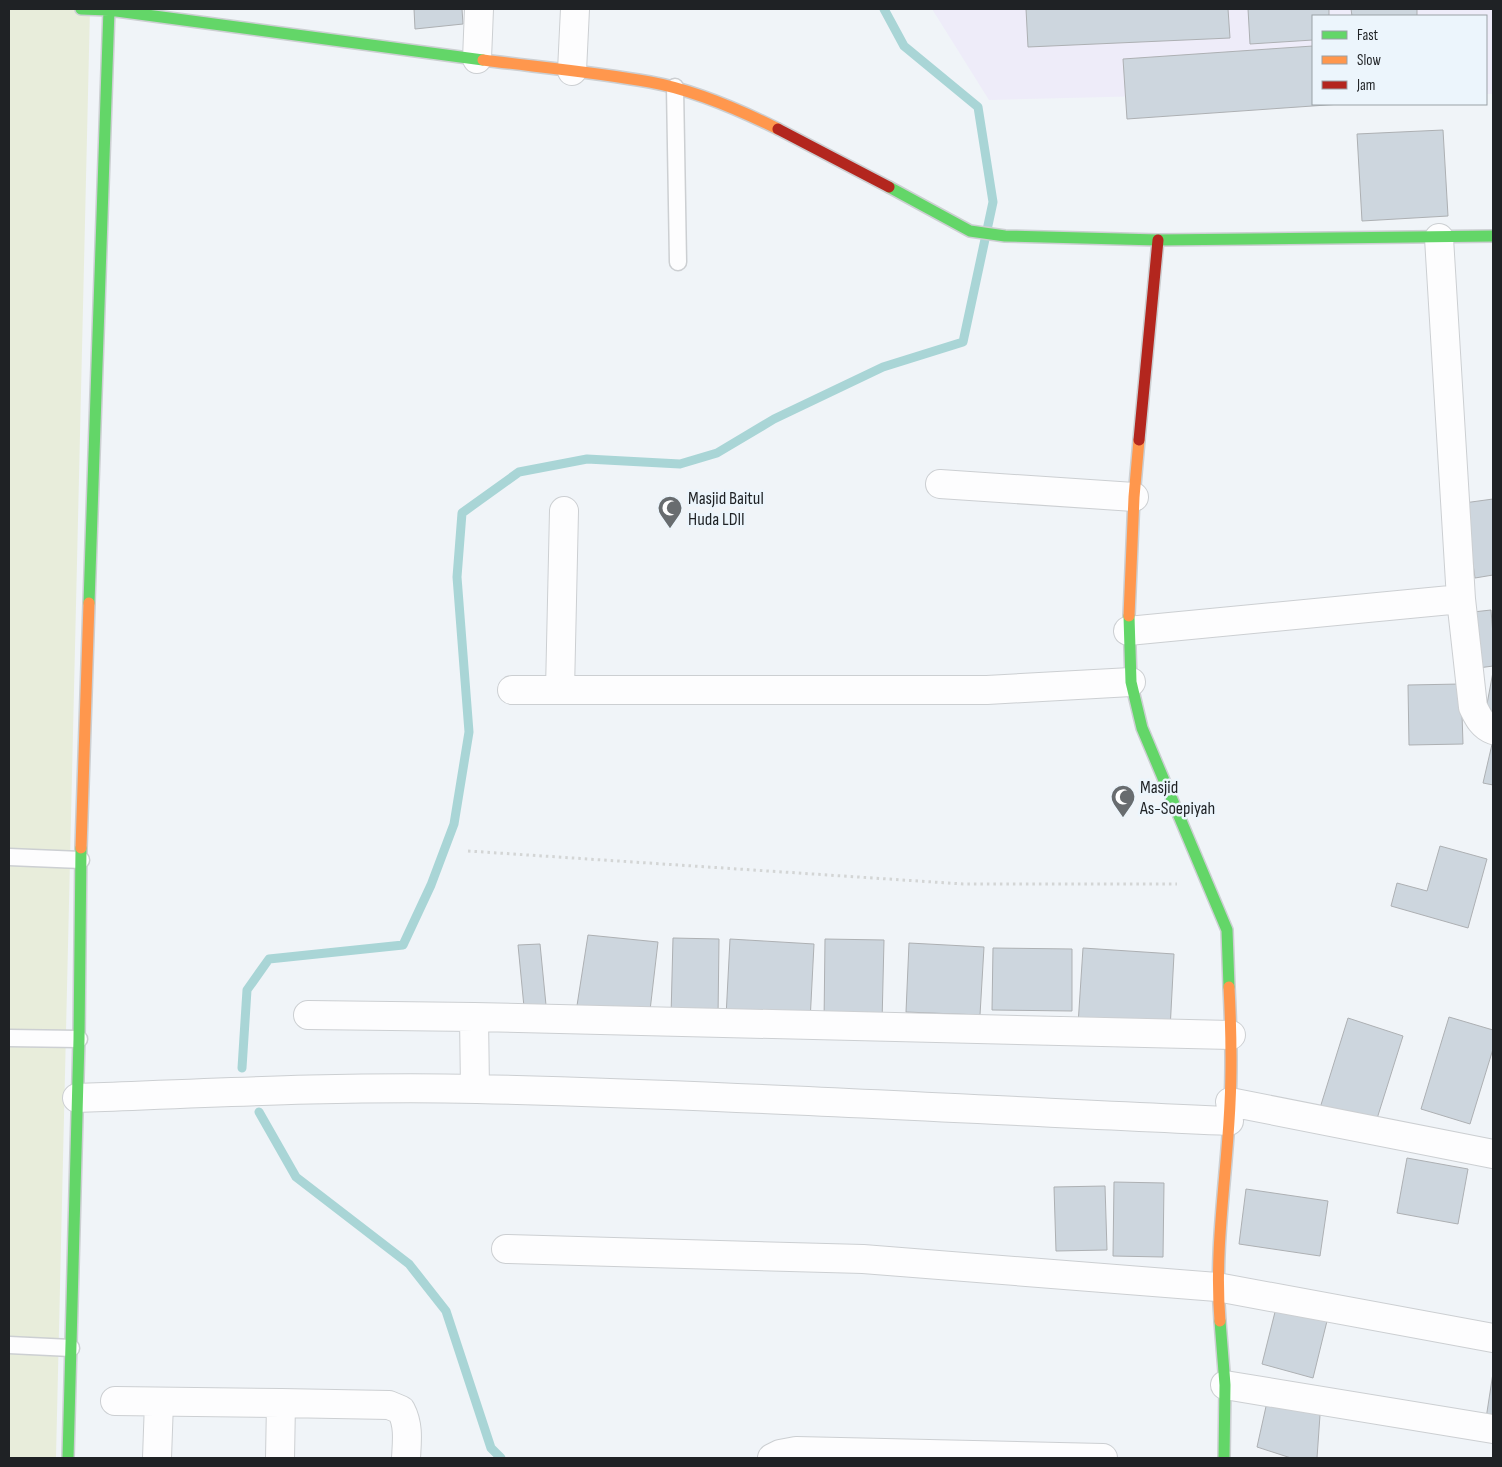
<svg xmlns="http://www.w3.org/2000/svg" width="1502" height="1467" viewBox="0 0 1502 1467" font-family="'Sofia Sans Condensed',sans-serif">
<rect width="100%" height="100%" fill="#f0f4f8"/>
<path fill="#eeecf9" d="M 932,9 L 1493,9 L 1493,94 L 1486,94 L 1486,16 L 1313,16 L 1313,92 L 989,100 Z"/>
<path fill="#e8eddb" d="M 9,9 L 90,9 L 56,1458 L 9,1458 Z"/>
<g fill="none" stroke-linecap="round" stroke-linejoin="round">
<path stroke="#a9d5d6" stroke-width="9" d="M 242,1068 L 247,990 L 269,959 L 403,945 L 431,885 L 454,824 L 469,732 L 457,577 L 462,513 L 519,472 L 587,459 L 680,464 L 717,453 L 774,419 L 883,367 L 963,342 L 993,202 L 978,107 L 904,46 L 884,9
M 259,1112 L 296,1177 L 409,1264 L 446,1311 L 491,1448 L 501,1458"/>
</g>
<path fill="#cdd6de" stroke="#adb0b3" d="M 414,9 L 462,9 L 463,24 L 415,29 Z
M 1026,9 L 1228,9 L 1230,38 L 1028,47 Z
M 1248,9 L 1329,9 L 1329,16 L 1313,16 L 1313,40 L 1250,44 Z
M 1351,9 L 1417,9 L 1417,16 L 1352,16 Z
M 1313,46 L 1313,104 L 1341,104 L 1127,119 L 1123,59 Z
M 1443,130 L 1448,216 L 1362,221 L 1357,134 Z
M 1493,499 L 1493,575 L 1475,578 L 1464,503 Z
M 1491,610 L 1493,635 L 1493,666 L 1471,669 L 1464,613 Z
M 1493,672 L 1493,722 L 1484,720 Z
M 1461,684 L 1463,744 L 1409,745 L 1408,685 Z
M 1493,740 L 1493,785 L 1483,783 Z
M 1440,846 L 1487,859 L 1468,928 L 1391,906 L 1397,883 L 1427,891 Z
M 588,935 L 658,942 L 649,1019 L 576,1012 Z
M 673,938 L 719,939 L 718,1017 L 671,1016 Z
M 730,939 L 814,944 L 810,1022 L 726,1017 Z
M 825,939 L 884,940 L 882,1023 L 824,1023 Z
M 909,943 L 984,947 L 980,1015 L 906,1012 Z
M 540,944 L 546,1005 L 524,1007 L 518,945 Z
M 993,948 L 1072,949 L 1072,1011 L 992,1010 Z
M 1083,948 L 1174,954 L 1170,1030 L 1078,1025 Z
M 1449,1017 L 1493,1030 L 1493,1049 L 1470,1124 L 1421,1109 Z
M 1348,1018 L 1403,1036 L 1375,1125 L 1320,1108 Z
M 1407,1158 L 1468,1169 L 1458,1224 L 1397,1213 Z
M 1114,1182 L 1164,1183 L 1163,1257 L 1113,1256 Z
M 1105,1186 L 1107,1250 L 1056,1251 L 1054,1187 Z
M 1246,1189 L 1328,1201 L 1320,1256 L 1239,1244 Z
M 1276,1308 L 1327,1321 L 1313,1378 L 1262,1364 Z
M 1493,1373 L 1493,1426 L 1485,1425 Z
M 1267,1402 L 1320,1415 L 1317,1458 L 1291,1458 L 1257,1447 Z"/>
<g fill="none" stroke-linecap="round" stroke-linejoin="round">
<defs>
<path id="lane" d="M 675,87 L 678,262
M 9,857 L 81,860
M 9,1038 L 79,1039
M 9,1345 L 71,1348"/>
<path id="street" d="M 477,59 L 479,9
M 572,71 L 575,9
M 1439,238 L 1461,599 L 1473,707 C 1478,717 1482,726 1493,730
M 940,484 L 1134,497
M 1128,631 L 1461,599
M 512,690 L 987,690 L 1131,682
M 560,690 L 564,511
M 308,1015 L 474,1017 L 1231,1035
M 474,1017 L 475,1089
M 77,1098 C 210,1093 344,1086 477,1089 C 728,1095 978,1110 1229,1121
M 1230,1102 L 1493,1154
M 506,1249 L 863,1259 L 1217,1287 L 1493,1338
M 1225,1385 L 1493,1429
M 115,1401 L 281,1403 L 280,1458
M 281,1403 L 389,1405 L 401,1410 C 409,1425 407,1441 406,1458
M 157,1458 L 159,1402
M 772,1458 L 780,1454 L 796,1451 L 1103,1458"/>
<path id="fast" d="M 81,9 L 109,10 L 483,60
M 889,187 L 970,231 L 1005,236 L 1158,240 L 1493,236
M 89,603 L 109,9
M 1129,616 L 1131,682 L 1142,728 L 1227,930 L 1229,987
M 1220,1321 L 1225,1385 L 1224,1458
M 68,1458 L 79,1039 L 81,848"/>
<path id="slow" d="M 483,60 C 538,67 595,72 650,82 C 694,90 738,109 778,129
M 1129,616 L 1134,497 L 1139,440
M 81,848 L 89,603
M 1220,1321 C 1214,1248 1227,1175 1230,1103 C 1232,1064 1231,1026 1229,987"/>
<path id="jam" d="M 778,129 L 889,187
M 1139,440 L 1158,240"/>
</defs>
<use href="#lane" stroke="#cccfd2" stroke-width="19"/>
<use href="#street" stroke="#cccfd2" stroke-width="30"/>
<use href="#fast" stroke="#cccfd2" stroke-width="14"/>
<use href="#slow" stroke="#cccfd2" stroke-width="14"/>
<use href="#jam" stroke="#cccfd2" stroke-width="14"/>
<path stroke="#d3d5d5" stroke-width="3" stroke-dasharray="2.5 4" stroke-linecap="butt" d="M 468,851 L 963,884 L 1177,884"/>
<use href="#lane" stroke="#fdfdfe" stroke-width="16"/>
<use href="#street" stroke="#fdfdfe" stroke-width="28"/>
<use href="#fast" stroke="#63d668" stroke-width="11"/>
<use href="#slow" stroke="#ff974d" stroke-width="11"/>
<use href="#jam" stroke="#b3261e" stroke-width="11"/>
</g>
<defs>
<symbol id="mosque-pin" viewBox="-11 -11 22 30"><path d="M0 17L-7.5 6A9.5 9.5 0 1 1 7.5 6Z" fill="#686c6f" stroke="#ecf5fc"/><path d="M3.5-4.9A6 6 0 1 0 3.5 4.9A5 5 0 1 1 3.5-4.9Z" fill="#fff"/></symbol>
</defs>
<g fill-rule="evenodd">
<use href="#mosque-pin" x="656" y="494" width="28" height="38"/>
<use href="#mosque-pin" x="1109" y="783" width="28" height="38"/>
</g>
<g text-anchor="middle" stroke-width="5" stroke-linejoin="round" paint-order="stroke">
<g font-size="18" fill="#1f2225" stroke="#ecf5fc" text-anchor="start">
<text x="688" y="504">Masjid Baitul<tspan x="688" dy="21">Huda LDII</tspan></text>
<text x="1140" y="793">Masjid<tspan x="1140" dy="21">As-Soepiyah</tspan></text>
</g>
</g>
<rect width="1502" height="1467" fill="none" stroke="#1f2225" stroke-width="20"/>
<rect x="1312" y="15" width="175" height="90" fill="#ecf5fc" stroke="#9aa1a6"/>
<rect x="1322" y="31" width="25" height="8" fill="#63d668" stroke="#9aa1a6"/>
<text x="1357" y="40" font-size="15" fill="#1f2225">Fast</text>
<rect x="1322" y="56" width="25" height="8" fill="#ff974d" stroke="#9aa1a6"/>
<text x="1357" y="65" font-size="15" fill="#1f2225">Slow</text>
<rect x="1322" y="81" width="25" height="8" fill="#b3261e" stroke="#9aa1a6"/>
<text x="1357" y="90" font-size="15" fill="#1f2225">Jam</text>
</svg>
